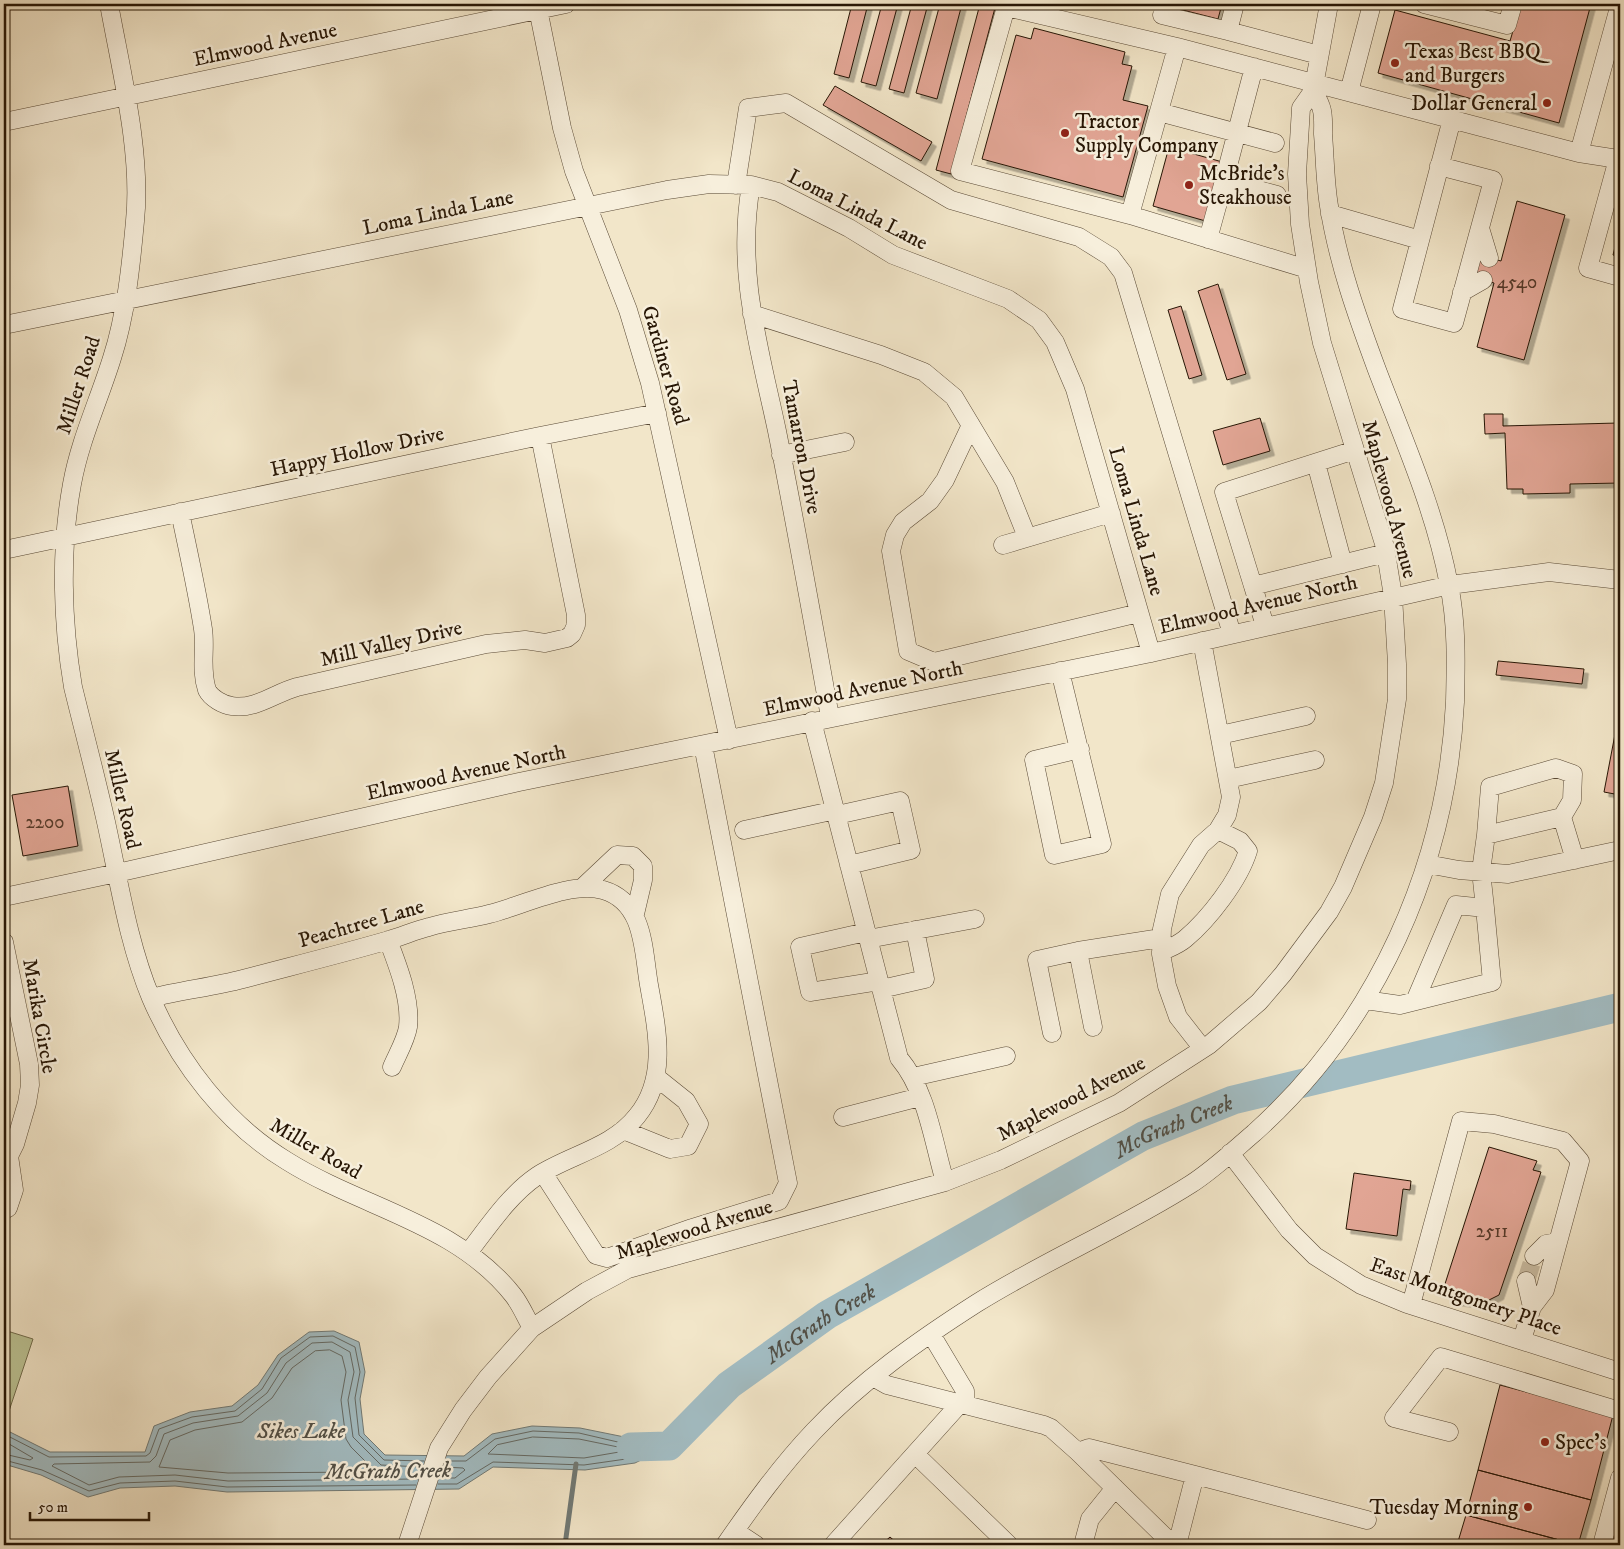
<svg xmlns="http://www.w3.org/2000/svg" width="1624" height="1549" viewBox="0 0 1624 1549" font-family="'IM FELL DW Pica',serif">
<defs>
<filter id="shadow"><feDropShadow dx="4.5" dy="4.5" stdDeviation="0" flood-color="#0004"/></filter>
</defs>
<rect width="100%" height="100%" fill="#f2e6c9"/>
<filter id="stains"><feTurbulence type="fractalNoise" baseFrequency=".004" numOctaves="4"/><feColorMatrix values="0 0 0 0 .2 0 0 0 0 .09 0 0 0 0 .02 0 0 0 .5 -.17"/></filter>
<radialGradient id="worn" r=".72"><stop offset=".6" stop-color="#630" stop-opacity="0"/><stop offset="1" stop-color="#630" stop-opacity=".3"/></radialGradient>
<path fill="#bcc495" stroke="#726d4d" d="M 4,1330 L 33,1339 L 4,1426 Z"/>
<path fill="#a2bcc2" stroke="#717a76" d="M 334,1331 L 359,1342 L 365,1372 L 360,1399 L 364,1434 L 385,1455 L 464,1456 L 492,1434 L 532,1426 L 580,1428 L 669,1446 L 635,1463 L 585,1470 L 493,1467 L 459,1489 L 227,1492 L 175,1486 L 120,1488 L 88,1497 L 41,1475 L 4,1464 L 4,1429 L 50,1452 L 145,1452 L 154,1426 L 190,1412 L 232,1406 L 258,1385 L 278,1355 L 309,1332 Z"/>
<g fill="none" stroke-linecap="round" stroke-linejoin="round">
<path stroke="#646964" stroke-width="1" d="M 330,1350 L 342,1356 L 346,1372 L 341,1400 L 346,1439 L 351,1447 L 372,1468 L 371,1472 L 228,1473 L 159,1467 L 170,1440 L 195,1430 L 242,1422 L 272,1398 L 292,1368 L 315,1351 Z
M 4,1434 L 49,1457 L 146,1456 L 150,1453 L 159,1429 L 192,1417 L 235,1411 L 262,1389 L 281,1358 L 310,1337 L 333,1336 L 355,1347 L 360,1372 L 355,1398 L 359,1435 L 384,1460 L 424,1461
M 533,1437 L 579,1439 L 623,1448 L 625,1451 L 584,1458 L 488,1454 L 497,1445 Z
M 4,1441 L 33,1458 L 30,1460 L 4,1454
M 4,1460 L 42,1470 L 89,1491 L 120,1483 L 175,1481 L 227,1487 L 416,1485
M 440,1478 L 455,1478 L 465,1470 L 463,1468 L 443,1467
M 418,1479 L 228,1481 L 175,1475 L 119,1477 L 89,1485 L 52,1466 L 54,1464 L 150,1462 L 156,1456 L 164,1434 L 193,1423 L 238,1416 L 267,1393 L 286,1363 L 312,1343 L 332,1342 L 350,1352 L 354,1372 L 348,1400 L 353,1437 L 381,1465 L 422,1467
M 438,1484 L 457,1484 L 493,1462 L 584,1465 L 633,1458 L 648,1449 L 579,1433 L 533,1431 L 495,1439 L 466,1461 L 445,1461"/>
<path stroke="#717a76" stroke-width="5" d="M 565,1545 L 576,1464"/>
<path stroke="#a2bcc2" stroke-width="29" id="s1" d="M 631,1447 L 669,1446 L 729,1385 L 827,1315 L 1143,1136 L 1233,1100 L 1620,1007"/>
</g>
<path fill="#e1a594" stroke="#271605" filter="url(#shadow)" d="M 852,4 L 868,4 L 849,78 L 834,74 Z
M 882,4 L 898,4 L 876,86 L 861,82 Z
M 912,4 L 928,4 L 904,93 L 889,89 Z
M 940,4 L 962,4 L 937,99 L 916,93 Z
M 980,4 L 996,4 L 951,174 L 936,170 Z
M 1176,4 L 1222,4 L 1218,19 L 1175,8 Z
M 1521,4 L 1591,4 L 1559,123 L 1378,73 L 1395,10 L 1510,41 Z
M 1034,28 L 1125,52 L 1122,64 L 1132,66 L 1123,100 L 1148,106 L 1123,197 L 982,159 L 1016,35 L 1031,39 Z
M 835,86 L 932,142 L 921,161 L 823,105 Z
M 1169,147 L 1226,163 L 1209,222 L 1153,206 Z
M 1517,201 L 1565,215 L 1524,360 L 1477,347 L 1494,283 L 1473,277 L 1479,255 L 1501,261 Z
M 1620,227 L 1620,257 L 1613,255 Z
M 1218,284 L 1246,374 L 1227,380 L 1198,291 Z
M 1181,306 L 1202,375 L 1189,379 L 1168,310 Z
M 1484,414 L 1503,414 L 1503,426 L 1618,423 L 1620,483 L 1570,484 L 1570,493 L 1523,494 L 1523,489 L 1507,489 L 1505,433 L 1485,434 Z
M 1260,418 L 1270,451 L 1223,465 L 1213,431 Z
M 1498,661 L 1584,669 L 1582,684 L 1496,675 Z
M 1620,708 L 1620,795 L 1604,792 Z
M 68,786 L 78,846 L 23,856 L 12,795 Z
M 1489,1147 L 1537,1161 L 1533,1170 L 1541,1172 L 1499,1295 L 1481,1304 L 1455,1301 L 1457,1291 L 1444,1287 Z
M 1354,1173 L 1411,1181 L 1410,1190 L 1403,1189 L 1397,1236 L 1346,1229 Z
M 1500,1385 L 1613,1415 L 1591,1500 L 1478,1470 Z
M 1478,1470 L 1591,1500 L 1578,1545 L 1466,1515 Z
M 1466,1515 L 1578,1545 L 1457,1545 Z
M 890,1537 L 899,1545 L 881,1545 Z"/>
<g fill="none" stroke-linecap="round" stroke-linejoin="round">
<path stroke="#c9bca2" stroke-width="18" stroke-dasharray="18 9" stroke-linecap="butt" d="M 1526,1281 L 1534,1256"/>
<defs>
<path id="minor" d="M 109,4 C 121,71 142,153 135,221 C 131,265 126,315 112,358 C 99,400 80,440 72,484 C 60,549 62,622 73,687 C 84,732 96,777 106,822 C 119,881 128,943 151,998 C 179,1063 226,1124 287,1161 C 362,1208 456,1223 513,1295 C 521,1305 526,1318 532,1328
M 1235,4 L 1228,31 L 1319,55
M 1424,4 L 1507,25 L 1513,4
M 538,9 L 562,128 L 574,171 L 628,310 L 650,383 L 729,740
M 1162,15 L 1228,31
M 1254,67 L 1224,181 L 1277,195
M 1349,92 L 1372,4
M 1159,112 L 1275,143
M 4,122 L 566,4
M 1618,159 L 1579,153 L 1620,4
M 1620,159 L 1618,159 L 1588,268 L 1620,277
M 1439,166 L 1493,180 L 1454,323 L 1402,309 L 1452,119
M 736,185 L 748,108 L 786,103 L 951,200 L 1079,237 L 1111,257 L 1123,273 L 1232,634
M 751,185 C 736,272 759,346 777,431 C 796,526 813,622 830,717
M 1330,214 L 1420,240
M 1130,215 L 960,171 L 1006,7 L 1177,47
M 1480,228 L 1489,258
M 1208,239 L 1224,181
M 1307,269 L 1130,215 L 1177,47 L 1579,153
M 1462,292 L 1483,280
M 752,314 L 881,355 L 924,372 L 954,397 L 1005,482 L 1027,537
M 4,325 L 667,190 L 709,184 L 751,185 L 778,192 L 849,228 L 893,255 L 1008,299 L 1039,320 L 1055,342 L 1075,389 L 1151,653
M 971,425 L 945,480 L 930,501 L 903,522 L 895,535 L 891,551 L 908,651 L 934,662 L 1139,613
M 781,455 L 845,442
M 1316,463 L 1343,564
M 180,512 C 188,551 197,590 203,629 C 206,649 200,669 207,690 C 211,698 223,705 232,706 C 255,710 275,693 297,687 L 486,644 L 525,640 L 545,643 L 567,638 L 572,634 L 576,625 L 576,615 L 540,436
M 1003,545 L 1111,513
M 4,550 L 540,436 L 657,413
M 1253,586 L 1224,492 L 1355,450
M 1265,626 L 1253,586 L 1386,553
M 1202,641 L 1231,797 L 1227,815 L 1218,830 L 1201,845 L 1170,894 L 1162,929 L 1161,954 L 1167,986 L 1178,1017 L 1203,1049
M 1060,671 L 1102,844 L 1054,855 L 1034,760 L 1080,749
M 812,721 L 899,1058 C 927,1091 933,1141 945,1182
M 1220,735 L 1306,716
M 1228,779 L 1315,760
M 837,815 L 900,801 L 911,850 L 849,865
M 744,830 L 836,810
M 1486,835 L 1490,787 L 1556,768 L 1573,774 L 1572,800 L 1562,817
M 1427,864 L 1459,870 L 1508,874 L 1620,850
M 582,888 L 617,855 L 633,856 L 643,866 L 643,880 L 635,914
M 4,897 L 117,873 L 519,782 L 1151,653 L 1450,585 L 1549,572 L 1620,580
M 1485,908 L 1481,871 L 1486,835 L 1562,817 L 1575,860
M 866,932 L 800,947 L 810,992 L 879,981
M 868,939 L 975,919
M 388,940 C 398,966 411,999 408,1027 C 406,1040 397,1055 392,1067
M 4,942 L 29,1064 L 30,1085 L 27,1103 L 15,1144 L 9,1156 L 4,1160
M 1078,951 L 1093,1027
M 1161,952 C 1169,948 1178,945 1185,939 C 1209,919 1239,880 1248,851 L 1240,841 L 1218,830
M 881,989 L 925,979 L 915,930
M 151,998 C 182,990 213,987 243,979 C 292,966 341,954 389,940 C 403,936 416,930 429,927 C 449,921 470,919 489,914 C 522,906 570,881 603,890 C 645,902 643,951 649,985 C 657,1030 668,1078 637,1116 C 612,1148 569,1155 537,1176 C 509,1195 488,1227 468,1253
M 1365,1000 L 1400,1005 L 1492,982 L 1485,908 L 1456,905 L 1415,1001
M 1052,1033 L 1037,960 L 1078,951 L 1161,938
M 913,1077 L 1006,1056
M 843,1117 L 920,1097
M 623,1130 L 670,1149 L 688,1146 L 699,1124 L 686,1101 L 656,1077
M 1230,1153 L 1289,1230 L 1315,1256 L 1361,1285 L 1407,1304 L 1620,1372
M 543,1173 L 596,1255 L 607,1258 L 692,1228 L 779,1201 L 788,1183 L 703,745
M 4,1210 L 8,1208 L 14,1190 L 9,1156
M 1534,1256 L 1546,1244 L 1558,1242
M 1526,1281 L 1532,1307
M 1411,1305 L 1461,1121 L 1494,1124 L 1563,1141 L 1580,1161 L 1545,1290 L 1532,1307 L 1522,1340
M 873,1377 L 887,1385 L 1044,1425 L 1051,1428 L 1078,1452 L 1089,1448 L 1195,1475 L 1177,1545
M 1449,1432 L 1394,1418 L 1441,1357 L 1620,1411
M 1078,1452 L 1166,1538 L 1178,1541
M 915,1454 L 1009,1545
M 1195,1475 L 1367,1520
M 735,1531 L 756,1545
M 407,1545 L 439,1448 L 463,1410 L 488,1377 L 532,1328 L 587,1291 L 628,1269 L 945,1182 L 1001,1160 L 1119,1103 L 1209,1045 L 1259,1002 L 1283,974 L 1329,912 L 1343,887 L 1373,817 L 1384,783 L 1397,699 L 1397,664 L 1393,596 L 1385,547 L 1322,343 L 1309,282 L 1300,224 L 1297,174 L 1301,108 L 1313,91 L 1329,4
M 725,1545 C 752,1506 780,1467 814,1431 C 861,1381 919,1340 977,1303 C 1046,1260 1122,1228 1191,1184 C 1213,1170 1234,1150 1254,1133 C 1377,1023 1447,866 1455,702 C 1456,663 1457,623 1449,585 C 1435,510 1404,441 1377,370 C 1357,316 1338,263 1329,206 C 1325,182 1325,158 1323,134 C 1323,125 1324,115 1321,107 C 1319,101 1316,96 1313,91
M 833,1545 L 965,1398 L 965,1391 L 931,1334
M 1083,1545 L 1090,1519 L 1115,1488
M 1602,1545 L 1620,1478"/>
</defs>
<use href="#minor" stroke="#5a4a36" stroke-width="19"/>
<use href="#minor" stroke="#f7efdc" stroke-width="18"/>
</g>
<g fill="#8f2418" stroke="#f7efdc" stroke-width="2">
<circle cx="1395" cy="63" r="5"/>
<circle cx="1547" cy="103" r="5"/>
<circle cx="1065" cy="133" r="5"/>
<circle cx="1189" cy="185" r="5"/>
<circle cx="1545" cy="1442" r="5"/>
<circle cx="1528" cy="1507" r="5"/>
</g>
<g text-anchor="middle" stroke-width="5" stroke-linejoin="round" paint-order="stroke">
<g font-size="19" fill="#563a29">
<text x="1517" y="288">4540</text>
<text x="45" y="828">2200</text>
<text x="1492" y="1237">2511</text>
</g>
<g font-size="21" fill="#271605" stroke="#f7efdc">
<text transform="translate(265 44) rotate(-12)" y="7">Elmwood Avenue</text>
<text transform="translate(858 209) rotate(27)" y="7">Loma Linda Lane</text>
<text transform="translate(438 212) rotate(-12)" y="7">Loma Linda Lane</text>
<text transform="translate(666 365) rotate(74)" y="7">Gardiner Road</text>
<text transform="translate(78 385) rotate(-72)" y="7">Miller Road</text>
<text transform="translate(802 447) rotate(79)" y="7">Tamarron Drive</text>
<text transform="translate(357 451) rotate(-12)" y="7">Happy Hollow Drive</text>
<text transform="translate(1390 499) rotate(75)" y="7">Maplewood Avenue</text>
<text transform="translate(1137 521) rotate(74)" y="7">Loma Linda Lane</text>
<text transform="translate(1258 604) rotate(-13)" y="7">Elmwood Avenue North</text>
<text transform="translate(391 643) rotate(-13)" y="7">Mill Valley Drive</text>
<text transform="translate(863 688) rotate(-12)" y="7">Elmwood Avenue North</text>
<text transform="translate(466 772) rotate(-12)" y="7">Elmwood Avenue North</text>
<text transform="translate(123 799) rotate(77)" y="7">Miller Road</text>
<text transform="translate(361 923) rotate(-16)" y="7">Peachtree Lane</text>
<text transform="translate(40 1016) rotate(80)" y="7">Marika Circle</text>
<text transform="translate(1071 1098) rotate(-27)" y="7">Maplewood Avenue</text>
<text transform="translate(316 1148) rotate(30)" y="7">Miller Road</text>
<text transform="translate(694 1229) rotate(-17)" y="7">Maplewood Avenue</text>
<text transform="translate(1466 1296) rotate(19)" y="7">East Montgomery Place</text>
</g>
<g font-size="21" fill="#271605" stroke="#f7efdc" text-anchor="start">
<text x="1405" y="58">Texas Best BBQ<tspan x="1405" dy="24">and Burgers</tspan></text>
<text x="1537" y="110" text-anchor="end">Dollar General</text>
<text x="1075" y="128">Tractor<tspan x="1075" dy="24">Supply Company</tspan></text>
<text x="1199" y="180">McBride's<tspan x="1199" dy="24">Steakhouse</tspan></text>
<text x="1555" y="1449">Spec's</text>
<text x="1518" y="1514" text-anchor="end">Tuesday Morning</text>
</g>
<g font-size="22" font-style="italic" fill="#525047" stroke="#f7efdc">
<text dy="8" stroke="none"><textPath href="#s1" startOffset="639">McGrath Creek</textPath></text>
<text dy="8" stroke="none"><textPath href="#s1" startOffset="234">McGrath Creek</textPath></text>
<text x="301" y="1438">Sikes Lake</text>
<text transform="translate(388 1470) rotate(-1)" y="8">McGrath Creek</text>
</g>
</g>
<rect width="1624" height="1549" fill="none" stroke="#f2e6c9" stroke-width="20"/>
<rect x="5" y="5" width="1614" height="1539" fill="none" stroke="#271605" stroke-width="2.5"/>
<rect x="10" y="10" width="1604" height="1529" fill="none" stroke="#271605"/>
<path d="M30 1512v8h119v-8" fill="none" stroke="#271605" stroke-width="2.5"/>
<text x="38" y="1512" font-size="15" fill="#271605" stroke="#f7efdc" stroke-width="4" paint-order="stroke">50 m</text>
<rect width="100%" height="100%" filter="url(#stains)"/>
<rect width="100%" height="100%" fill="url(#worn)"/>
</svg>
